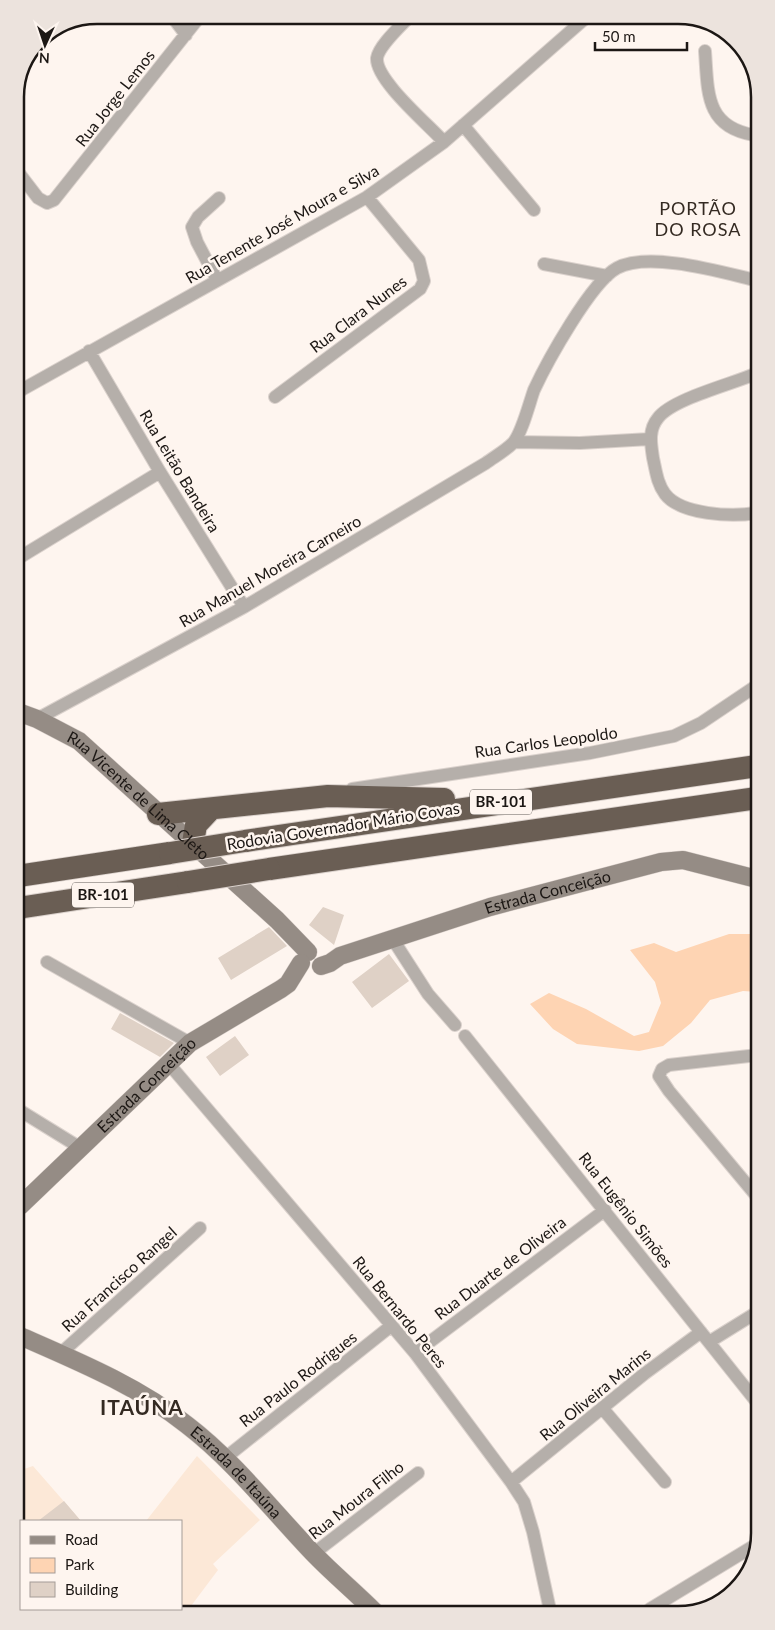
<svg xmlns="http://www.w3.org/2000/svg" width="775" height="1630" viewBox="0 0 775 1630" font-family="Lato,sans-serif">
<rect width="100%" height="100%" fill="#fef5ef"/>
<path fill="#fce8d7" d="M 197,1456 L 260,1520 L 213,1564 L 218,1570 L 185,1614 L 91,1615 L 74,1609 L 181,1609 L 181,1521 L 146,1521 Z
M 33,1466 L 81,1521 L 21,1521 L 21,1565 L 21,1470 Z"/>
<path fill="#fed4b3" d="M 729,934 L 758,934 L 758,992 L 743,991 L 710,1000 L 691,1023 L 663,1046 L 639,1051 L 577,1044 L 553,1029 L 530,1004 L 549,993 L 586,1009 L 634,1036 L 649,1032 L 661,1003 L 655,982 L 630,950 L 654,943 L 676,952 Z"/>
<path fill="#dfd1c6" d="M 323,907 L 344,915 L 334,945 L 309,925 Z
M 269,927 L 287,946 L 231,980 L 218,958 Z
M 389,954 L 409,981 L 372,1008 L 352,982 Z
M 120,1013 L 174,1043 L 160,1057 L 111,1029 Z
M 235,1036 L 249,1055 L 220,1076 L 206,1057 Z
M 64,1501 L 81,1521 L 38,1521 Z"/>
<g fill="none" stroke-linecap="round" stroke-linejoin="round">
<defs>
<path id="street" d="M 171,15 L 186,35
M 411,15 C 402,25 379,45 377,58 C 375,80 429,125 444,142
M 705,51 C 708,92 705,127 754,135
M 463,125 L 534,210
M 15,168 L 38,198 L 47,203 L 54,200 L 201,15
M 544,264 L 607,276
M 217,280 L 197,242 L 192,227 L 198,217 L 219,198
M 89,351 L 160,472 L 244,607
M 755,374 C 732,384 672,399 658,418 C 648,430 651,444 653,458 C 656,471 657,483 665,494 C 681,515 732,517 756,513
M 16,393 L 367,197 L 444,142 L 589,15
M 275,397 L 420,289 L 424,281 L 419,260 L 367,197
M 514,442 L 580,443 L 650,439
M 17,559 L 160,472
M 37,719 L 244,607 L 486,463 C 494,457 505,451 513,443 C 522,433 529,404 534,390 C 547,362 591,282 617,268 C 649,251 721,272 755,280
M 352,789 L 590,753 L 674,736 L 701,723 L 756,686
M 392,938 L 428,994 L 455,1025
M 47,962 L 190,1043
M 465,1036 L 759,1405
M 758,1055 L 669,1065 L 662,1069 L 659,1076 L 669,1091 L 759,1199
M 169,1064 L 415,1353 L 511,1482 L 524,1502 L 533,1532 L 550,1610
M 19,1110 L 79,1147
M 709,1342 L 759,1311
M 415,1353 L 605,1210
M 60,1354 L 200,1228
M 603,1409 L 665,1482
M 225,1458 L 391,1326
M 511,1482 L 644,1374 L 701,1332
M 313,1554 L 418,1473
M 650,1609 L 757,1544"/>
<g id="secondary">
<path id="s1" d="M 18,712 L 37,719 L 79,741 L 277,920 L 308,952"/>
<path id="s2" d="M 321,966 L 330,963 L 340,956 L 490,907 L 661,862 L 683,860 L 757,879"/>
<path id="s3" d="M 20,1206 L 190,1043 L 281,989 L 288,984 L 301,963"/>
<path id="s4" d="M 20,1336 C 77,1361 138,1386 187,1425 C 234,1461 271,1509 312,1552 C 332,1573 354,1591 375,1612"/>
</g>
<path id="highway" d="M 158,814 L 328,796 L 444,799
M 245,841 L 757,766
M 193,843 L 196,825 L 211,809
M 269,869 L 757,798
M 18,876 L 170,853
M 18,908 L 188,882"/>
</defs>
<use href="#street" stroke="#dad1cc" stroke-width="14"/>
<use href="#secondary" stroke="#dad1cc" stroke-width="19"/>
<use href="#highway" stroke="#dad1cc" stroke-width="24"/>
<use href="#street" stroke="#b5afaa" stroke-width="12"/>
<use href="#secondary" stroke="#958c85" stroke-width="18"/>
<use href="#highway" stroke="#6a5e54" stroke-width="22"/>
<defs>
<path id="highway-bridge" d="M 170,853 L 245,841
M 188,882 L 269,869"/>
</defs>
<use href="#highway-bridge" stroke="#dad1cc" stroke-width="24" stroke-linecap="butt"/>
<use href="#highway-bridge" stroke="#6a5e54" stroke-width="22"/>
</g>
<g text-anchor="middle" stroke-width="5" stroke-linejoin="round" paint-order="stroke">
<g fill="#fef5ef" stroke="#605a56" stroke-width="1">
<rect x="470" y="789.5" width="62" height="25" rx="4"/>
<rect x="72" y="882.5" width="62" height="25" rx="4"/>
</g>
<g font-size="15" font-weight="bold" fill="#1c1714">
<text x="501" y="807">BR-101</text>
<text x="103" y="900">BR-101</text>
</g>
<g font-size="16" fill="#1c1714" stroke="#fef5ef">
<text transform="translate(115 98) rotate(-52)" y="6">Rua Jorge Lemos</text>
<text transform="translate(282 224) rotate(-30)" y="6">Rua Tenente José Moura e Silva</text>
<text transform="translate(358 314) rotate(-37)" y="6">Rua Clara Nunes</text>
<text transform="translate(180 471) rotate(59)" y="6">Rua Leitão Bandeira</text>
<text transform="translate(270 571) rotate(-30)" y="6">Rua Manuel Moreira Carneiro</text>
<text transform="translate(546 742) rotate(-8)" y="6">Rua Carlos Leopoldo</text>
<text dy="6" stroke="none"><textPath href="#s1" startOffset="148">Rua Vicente de Lima Cleto</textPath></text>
<text transform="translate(343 826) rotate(-9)" y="6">Rodovia Governador Mário Covas</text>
<text dy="6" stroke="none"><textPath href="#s2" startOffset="239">Estrada Conceição</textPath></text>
<text dy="6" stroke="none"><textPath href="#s3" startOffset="175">Estrada Conceição</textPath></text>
<text transform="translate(626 1210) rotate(52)" y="6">Rua Eugênio Simões</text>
<text transform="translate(500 1268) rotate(-37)" y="6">Rua Duarte de Oliveira</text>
<text transform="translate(119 1279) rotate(-42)" y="6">Rua Francisco Rangel</text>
<text transform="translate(400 1312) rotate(51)" y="6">Rua Bernardo Peres</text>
<text transform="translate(298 1379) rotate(-38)" y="6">Rua Paulo Rodrigues</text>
<text transform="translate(595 1394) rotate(-39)" y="6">Rua Oliveira Marins</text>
<text dy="6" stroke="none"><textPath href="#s4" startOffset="258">Estrada de Itaúna</textPath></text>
<text transform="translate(356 1500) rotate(-38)" y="6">Rua Moura Filho</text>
</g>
<g font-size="18" letter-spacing="1" fill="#342a22" stroke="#fef5ef">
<text x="698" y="215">PORTÃO<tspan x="698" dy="21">DO ROSA</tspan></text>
</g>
<g font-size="21" font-weight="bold" letter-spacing="1" fill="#342a22" stroke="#fef5ef">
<text x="142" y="1415">ITAÚNA</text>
</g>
</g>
<path d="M0 0H775V1630H0ZM97 24H678A73 73 0 0 1 751 97V1533A73 73 0 0 1 678 1606H97A73 73 0 0 1 24 1533V97A73 73 0 0 1 97 24Z" fill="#ece3dd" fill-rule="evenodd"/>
<path fill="none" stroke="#1c1714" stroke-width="2.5" d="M97 24H678A73 73 0 0 1 751 97V1533A73 73 0 0 1 678 1606H97A73 73 0 0 1 24 1533V97A73 73 0 0 1 97 24Z"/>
<rect x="20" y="1520" width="162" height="90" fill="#fef5ef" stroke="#a49c97"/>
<rect x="30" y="1536" width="25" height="8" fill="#958c85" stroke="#a49c97"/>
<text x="65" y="1545" font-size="15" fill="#1c1714">Road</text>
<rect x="30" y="1558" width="25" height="15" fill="#fed4b3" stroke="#a49c97"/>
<text x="65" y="1570" font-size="15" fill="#1c1714">Park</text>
<rect x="30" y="1582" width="25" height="15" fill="#dfd1c6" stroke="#a49c97"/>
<text x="65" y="1595" font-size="15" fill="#1c1714">Building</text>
<g transform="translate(45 45) rotate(183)" stroke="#fef5ef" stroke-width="4" paint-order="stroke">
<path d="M0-4L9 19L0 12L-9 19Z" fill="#1c1714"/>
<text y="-8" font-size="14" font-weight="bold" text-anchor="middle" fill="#1c1714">N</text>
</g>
<path d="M595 42v8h92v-8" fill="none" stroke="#1c1714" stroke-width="2.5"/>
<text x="602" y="42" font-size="15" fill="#1c1714" stroke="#fef5ef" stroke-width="4" paint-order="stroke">50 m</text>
</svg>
